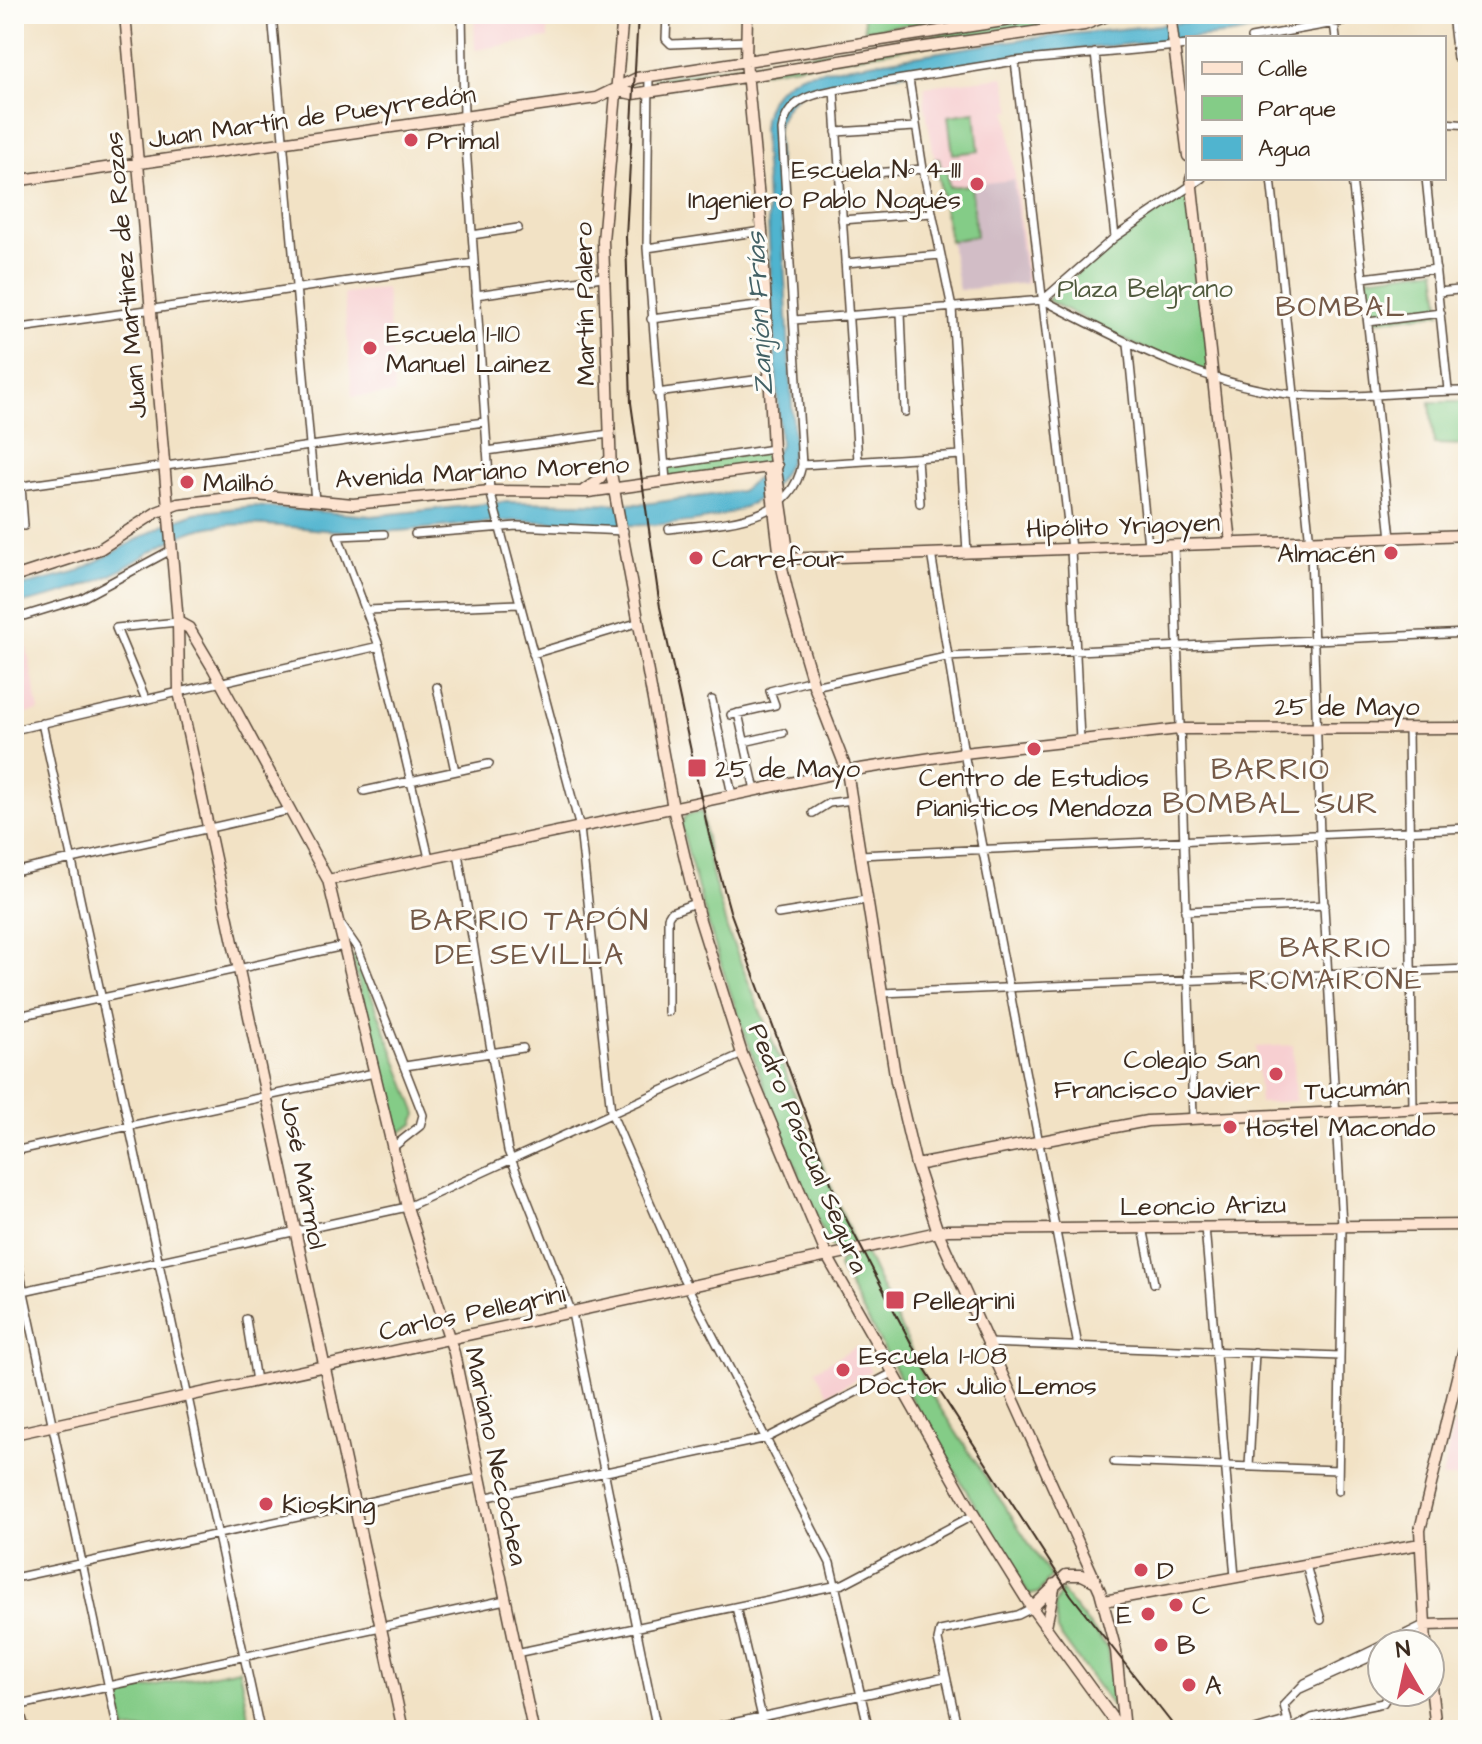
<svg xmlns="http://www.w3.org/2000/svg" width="1482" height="1744" viewBox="0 0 1482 1744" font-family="'Architects Daughter',sans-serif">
<rect width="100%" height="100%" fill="#fdfcf7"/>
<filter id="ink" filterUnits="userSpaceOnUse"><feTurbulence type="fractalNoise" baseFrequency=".0125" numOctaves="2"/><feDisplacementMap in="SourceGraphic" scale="16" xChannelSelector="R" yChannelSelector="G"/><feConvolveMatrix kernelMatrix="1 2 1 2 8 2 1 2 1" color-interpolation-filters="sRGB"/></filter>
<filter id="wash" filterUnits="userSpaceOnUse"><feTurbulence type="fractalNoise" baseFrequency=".006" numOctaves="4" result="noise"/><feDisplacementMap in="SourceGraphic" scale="32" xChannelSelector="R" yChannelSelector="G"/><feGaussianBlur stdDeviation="1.8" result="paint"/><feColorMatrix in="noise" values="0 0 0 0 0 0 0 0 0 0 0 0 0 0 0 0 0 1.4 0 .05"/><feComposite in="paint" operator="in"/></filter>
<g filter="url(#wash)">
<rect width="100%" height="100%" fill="#f2e2c5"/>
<path fill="#f7cfd1" d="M 474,14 L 547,14 L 548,38 L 475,50 Z
M 1004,77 L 1012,110 L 1007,111 L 1028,283 L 959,290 L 924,101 L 925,86 Z
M 386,288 L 395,394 L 352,397 L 344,294 Z
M 23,627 L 39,711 L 14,717 L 14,630 Z
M 1293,1045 L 1296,1101 L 1260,1103 L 1256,1047 Z
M 857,1346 L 871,1371 L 828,1394 L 815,1370 Z
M 1453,1425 L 1468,1425 L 1468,1478 L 1442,1478 Z"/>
<path fill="#d2bdc6" d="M 1013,180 L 1026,283 L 959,290 L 941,188 Z"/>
<path fill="#84cc87" stroke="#607b52" stroke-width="2" d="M 863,14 L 987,14 L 865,30 Z
M 1063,14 L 1100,14 L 1074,21 L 652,90 L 654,79 Z
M 975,112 L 979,151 L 953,154 L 948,116 Z
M 935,159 L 939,159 L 941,169 L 947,169 L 949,187 L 971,185 L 976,236 L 950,241 Z
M 1190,186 L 1213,377 L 1131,343 L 1047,300 L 1116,239 Z
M 1436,269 L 1441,313 L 1368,322 L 1363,278 Z
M 1430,402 L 1468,402 L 1468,445 L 1434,444 Z
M 773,449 L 777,466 L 666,481 L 664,466 Z
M 702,812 L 710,866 L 727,929 L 851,1235 L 853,1243 L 846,1248 L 832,1248 L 821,1228 C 765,1093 716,967 681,825 L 686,815 Z
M 356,955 L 417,1114 L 414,1124 L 395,1136 L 352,956 Z
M 866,1254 L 933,1397 L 1051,1577 L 1038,1593 L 1029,1595 L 913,1402 L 839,1268 L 839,1261 Z
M 1061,1591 L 1107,1647 L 1116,1711 L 1057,1631 L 1055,1604 Z
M 239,1669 L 251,1730 L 125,1730 L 118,1694 Z"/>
<path fill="#50b4cf" stroke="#466f76" stroke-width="2" d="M 1264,14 L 1350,14 L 1232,34 L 1019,55 L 816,87 C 794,94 780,108 777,133 L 794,443 C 777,554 595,520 517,521 C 467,522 417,532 366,532 C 316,532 266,520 215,526 C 179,530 149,555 117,572 C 84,589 50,597 14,605 L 14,588 L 75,573 L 168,523 L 195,513 L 254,506 L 371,516 L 504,502 L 644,504 L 741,491 L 766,471 L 780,445 L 763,128 C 765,99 779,81 807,73 L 1016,40 Z"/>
</g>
<g filter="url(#ink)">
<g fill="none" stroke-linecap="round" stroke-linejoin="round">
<defs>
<path id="street" d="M 14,14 L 18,14
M 272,14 L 315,501
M 462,14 L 464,117 L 490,491 L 580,828 L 611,1112 L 680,1272 L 830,1563 L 869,1730
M 667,14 L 666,39 L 671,44 L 747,41
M 1452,14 L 1457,58
M 1334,23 L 1336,38
M 1251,38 L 1385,14
M 1095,53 L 1115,237
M 1015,61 L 1071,549 L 1080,740
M 649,76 L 647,248 L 666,481
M 909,79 L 923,169 L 952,308 L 967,552
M 834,90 L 858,461
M 1444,123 L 1468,125
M 836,132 L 915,127
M 839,176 L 923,169
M 1271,178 L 1311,553 L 1320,836 L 1342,1225 L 1338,1491
M 1352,178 L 1391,538
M 1426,178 L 1448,390
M 842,220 L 932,213
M 472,235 L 518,228
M 647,248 L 762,231
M 845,263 L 941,255
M 1363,278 L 1436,269
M 1439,292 L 1468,289
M 476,295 L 602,277
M 1043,300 C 1124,342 1204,385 1295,395 C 1352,400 1411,390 1468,391
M 1043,300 L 1115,237 L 1202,178
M 901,312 L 905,412
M 651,319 L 766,305
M 794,320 L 1043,300
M 1368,322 L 1441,313
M 14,329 L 474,263
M 1128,344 L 1148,546
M 657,393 L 769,378
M 487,451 L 609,434
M 917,458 L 920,503
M 14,465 L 16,487
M 664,465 L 773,449
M 802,465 L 961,455
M 21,486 L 24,526
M 14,487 L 484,422
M 669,529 C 718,522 790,525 802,465 L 782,130 C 787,101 809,95 834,90 L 1015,61 L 1188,45
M 384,534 L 338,536 L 379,646 L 429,858
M 415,534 L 517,526 L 624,531
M 1174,545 L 1193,1117
M 931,553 L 964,753 L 1078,1346
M 367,610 L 519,604
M 14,619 L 82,598 L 171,550
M 533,654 L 640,622
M 814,686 L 946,657 L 1468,633
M 437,687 L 455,771
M 146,700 L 116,628 L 178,622
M 712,700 L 732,795
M 738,713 L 755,790
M 731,715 L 775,705 L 770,691 L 812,680
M 42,723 L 260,1730
M 1408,728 L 1413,1108
M 14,730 L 379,646
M 744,742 L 783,733
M 364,791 L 489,764
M 813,813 L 829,803 L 852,800
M 458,853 L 508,1151 L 572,1313 L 657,1730
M 859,855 L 1468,828
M 14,872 L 290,810
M 1185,911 L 1325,905
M 778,914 L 866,900
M 340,923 L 358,949 L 423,1115 L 420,1126 L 392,1148
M 881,993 L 1468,969
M 668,1012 L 668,917 L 671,912 L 695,903
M 14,1017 L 344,946
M 405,1066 L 523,1048
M 14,1151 L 374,1073
M 1143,1227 L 1154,1283
M 1205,1227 L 1235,1577
M 14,1246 L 118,1730
M 14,1293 L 407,1207 L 742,1054
M 246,1319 L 256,1381
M 988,1343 L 1340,1356
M 1114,1462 L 1338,1470
M 1249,1467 L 1255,1352
M 483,1498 L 767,1438 L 891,1374
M 1306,1565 L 1321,1620
M 14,1578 L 479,1478
M 736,1607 L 765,1730
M 1399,1644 L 1425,1633
M 516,1653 L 843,1584 L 974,1515
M 1373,1656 L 1382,1673
M 1300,1689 L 1382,1652
M 16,1706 L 505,1600
M 511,1730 L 532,1726
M 700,1730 L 946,1677
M 958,1730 L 938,1640 L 940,1631 L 1018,1615 L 1032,1608
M 1255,1730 L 1286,1721
M 1290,1730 L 1284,1705 L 1305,1683 L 1424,1625
M 1291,1730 L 1312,1718 L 1383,1703 L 1390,1692"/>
<path id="secondary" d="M 125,14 L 178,622 L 179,692 L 403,1730
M 623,14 L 603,241 L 611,473 L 673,808 L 699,917 L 742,1054 L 827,1256 L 974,1515 L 1032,1608 L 1121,1730
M 747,14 L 746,61 L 762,231 L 773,449 L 789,558
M 1170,14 L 1188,156
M 615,90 L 633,94 L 708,83 L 918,48 L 1084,25 L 1112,14
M 1191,178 L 1231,543
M 14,181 L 596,98 L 637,78 L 1049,14
M 769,467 L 780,559 L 793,615 L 814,686 L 847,771 L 896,1081 L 916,1165 L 938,1232 L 1100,1591 L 1116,1651 L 1124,1730
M 584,490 L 600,479 L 608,461
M 1468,518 L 1468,581
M 780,559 L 1468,535
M 14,577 L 100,549 L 157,512 L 178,504 L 256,495 L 353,504 L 490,491 L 588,492 L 777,466
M 178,622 L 189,628 L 214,670 L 328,880 L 407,1207 L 454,1353 L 533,1730
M 328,880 L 847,771 L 964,753 L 1179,729 L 1468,728
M 916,1165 L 1147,1121 L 1468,1106
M 14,1434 L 947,1230 L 1468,1225
M 1104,1601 L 1420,1544
M 1032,1608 L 1066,1575 L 1082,1575 L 1096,1582
M 1424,1625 L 1468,1624
M 1046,1626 L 1055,1584
M 1426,1644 L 1420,1530 L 1468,1332
M 1430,1677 L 1436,1730
M 14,1695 L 24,1730"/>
</defs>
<use href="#street" stroke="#564637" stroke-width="10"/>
<use href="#secondary" stroke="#564637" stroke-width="13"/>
<use href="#street" stroke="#fff" stroke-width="7"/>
<use href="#secondary" stroke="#fde4d1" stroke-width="10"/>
<path stroke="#3b2a1e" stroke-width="2" d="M 638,14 L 626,237 L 631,403 L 660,607 L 709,835 L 730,911 L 840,1207 L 922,1364 L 1071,1595 L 1177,1730"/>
</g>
</g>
<g fill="#d1495b" stroke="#fdfcf7" stroke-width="3">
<circle cx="411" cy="140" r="8"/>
<circle cx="977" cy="184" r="8"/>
<circle cx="370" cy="348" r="8"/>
<circle cx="187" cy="482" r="8"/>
<circle cx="1391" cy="553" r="8"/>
<circle cx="696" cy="558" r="8"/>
<circle cx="1034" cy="749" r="8"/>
<rect x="687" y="758" width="20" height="20" rx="4"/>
<circle cx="1276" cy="1074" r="8"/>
<circle cx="1230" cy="1127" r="8"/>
<rect x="885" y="1290" width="20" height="20" rx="4"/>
<circle cx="843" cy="1370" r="8"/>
<circle cx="266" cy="1504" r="8"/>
<circle cx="1141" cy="1570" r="8"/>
<circle cx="1176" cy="1605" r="8"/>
<circle cx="1148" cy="1614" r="8"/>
<circle cx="1161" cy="1645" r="8"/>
<circle cx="1189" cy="1685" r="8"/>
</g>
<g text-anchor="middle" stroke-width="6" stroke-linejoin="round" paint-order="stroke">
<g font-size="26" fill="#3b2a1e" stroke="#fdfcf7">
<text transform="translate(312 116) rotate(-8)" y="9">Juan Martín de Pueyrredón</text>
<text transform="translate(125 275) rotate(-95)" y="9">Juan Martínez de Rozas</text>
<text transform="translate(584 304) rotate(-91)" y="9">Martín Palero</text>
<text transform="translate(482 471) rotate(-3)" y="9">Avenida Mariano Moreno</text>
<text transform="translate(1123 525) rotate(-2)" y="9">Hipólito Yrigoyen</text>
<text x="1347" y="715">25 de Mayo</text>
<text transform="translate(1357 1088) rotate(-3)" y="9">Tucumán</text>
<text transform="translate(809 1148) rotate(67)" y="9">Pedro Pascual Segura</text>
<text transform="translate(304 1173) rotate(79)" y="9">José Mármol</text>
<text transform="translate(1203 1205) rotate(-1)" y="9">Leoncio Arizu</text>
<text transform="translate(472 1312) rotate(-12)" y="9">Carlos Pellegrini</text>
<text transform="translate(497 1456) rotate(78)" y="9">Mariano Necochea</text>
</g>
<g font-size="26" fill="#3b2a1e" stroke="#fdfcf7" text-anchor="start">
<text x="427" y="149">Primal</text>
<text x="961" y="178" text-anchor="end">Escuela Nº 4-111<tspan x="961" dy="30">Ingeniero Pablo Nogués</tspan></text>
<text x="386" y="342">Escuela 1-110<tspan x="386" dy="30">Manuel Lainez</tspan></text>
<text x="203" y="491">Mailhó</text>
<text x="1375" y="562" text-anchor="end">Almacén</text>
<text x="712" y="567">Carrefour</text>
<text x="715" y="777">25 de Mayo</text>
<text x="1034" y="786" text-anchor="middle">Centro de Estudios<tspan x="1034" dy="30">Pianisticos Mendoza</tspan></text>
<text x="1260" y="1068" text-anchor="end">Colegio San<tspan x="1260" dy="30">Francisco Javier</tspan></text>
<text x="1246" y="1136">Hostel Macondo</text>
<text x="913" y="1309">Pellegrini</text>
<text x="859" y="1364">Escuela 1-108<tspan x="859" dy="30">Doctor Julio Lemos</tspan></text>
<text x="282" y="1513">KiosKing</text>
<text x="1157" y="1579">D</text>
<text x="1192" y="1614">C</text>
<text x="1132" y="1623" text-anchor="end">E</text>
<text x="1177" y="1654">B</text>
<text x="1205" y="1694">A</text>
</g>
<g font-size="26" fill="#515b3e" stroke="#fdfcf7">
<text x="1145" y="297">Plaza Belgrano</text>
</g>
<g font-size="28" letter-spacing="2" fill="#745947" stroke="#fdfcf7">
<text x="1341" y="316">BOMBAL</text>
<text x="1336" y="957">BARRIO<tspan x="1336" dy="32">ROMAIRONE</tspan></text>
</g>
<g font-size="28" font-style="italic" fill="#436165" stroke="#fdfcf7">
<text transform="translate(758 314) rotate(-93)" y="10">Zanjón Frías</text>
</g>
<g font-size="30" letter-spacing="2" fill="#745947" stroke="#fdfcf7">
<text x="1271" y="779">BARRIO<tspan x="1271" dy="34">BOMBAL SUR</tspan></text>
<text x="530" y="930">BARRIO TAPÓN<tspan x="530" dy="34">DE SEVILLA</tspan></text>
</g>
</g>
<rect width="1482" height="1744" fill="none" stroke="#fdfcf7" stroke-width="48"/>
<rect x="1186" y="36" width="260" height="144" fill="#fdfcf7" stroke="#afa8a0" stroke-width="2"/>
<rect x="1202" y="62" width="40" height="12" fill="#fde4d1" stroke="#afa8a0" stroke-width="2"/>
<text x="1258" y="76" font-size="24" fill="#3b2a1e">Calle</text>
<rect x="1202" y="96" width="40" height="24" fill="#84cc87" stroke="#afa8a0" stroke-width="2"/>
<text x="1258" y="116" font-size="24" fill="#3b2a1e">Parque</text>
<rect x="1202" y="136" width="40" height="24" fill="#50b4cf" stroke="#afa8a0" stroke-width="2"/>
<text x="1258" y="156" font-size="24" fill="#3b2a1e">Agua</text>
<g transform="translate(1406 1668) rotate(351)"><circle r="38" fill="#fdfcf7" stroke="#afa8a0" stroke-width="2"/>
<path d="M0-6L14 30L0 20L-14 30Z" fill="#d1495b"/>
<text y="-12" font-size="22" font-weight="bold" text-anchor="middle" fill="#3b2a1e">N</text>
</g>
</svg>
